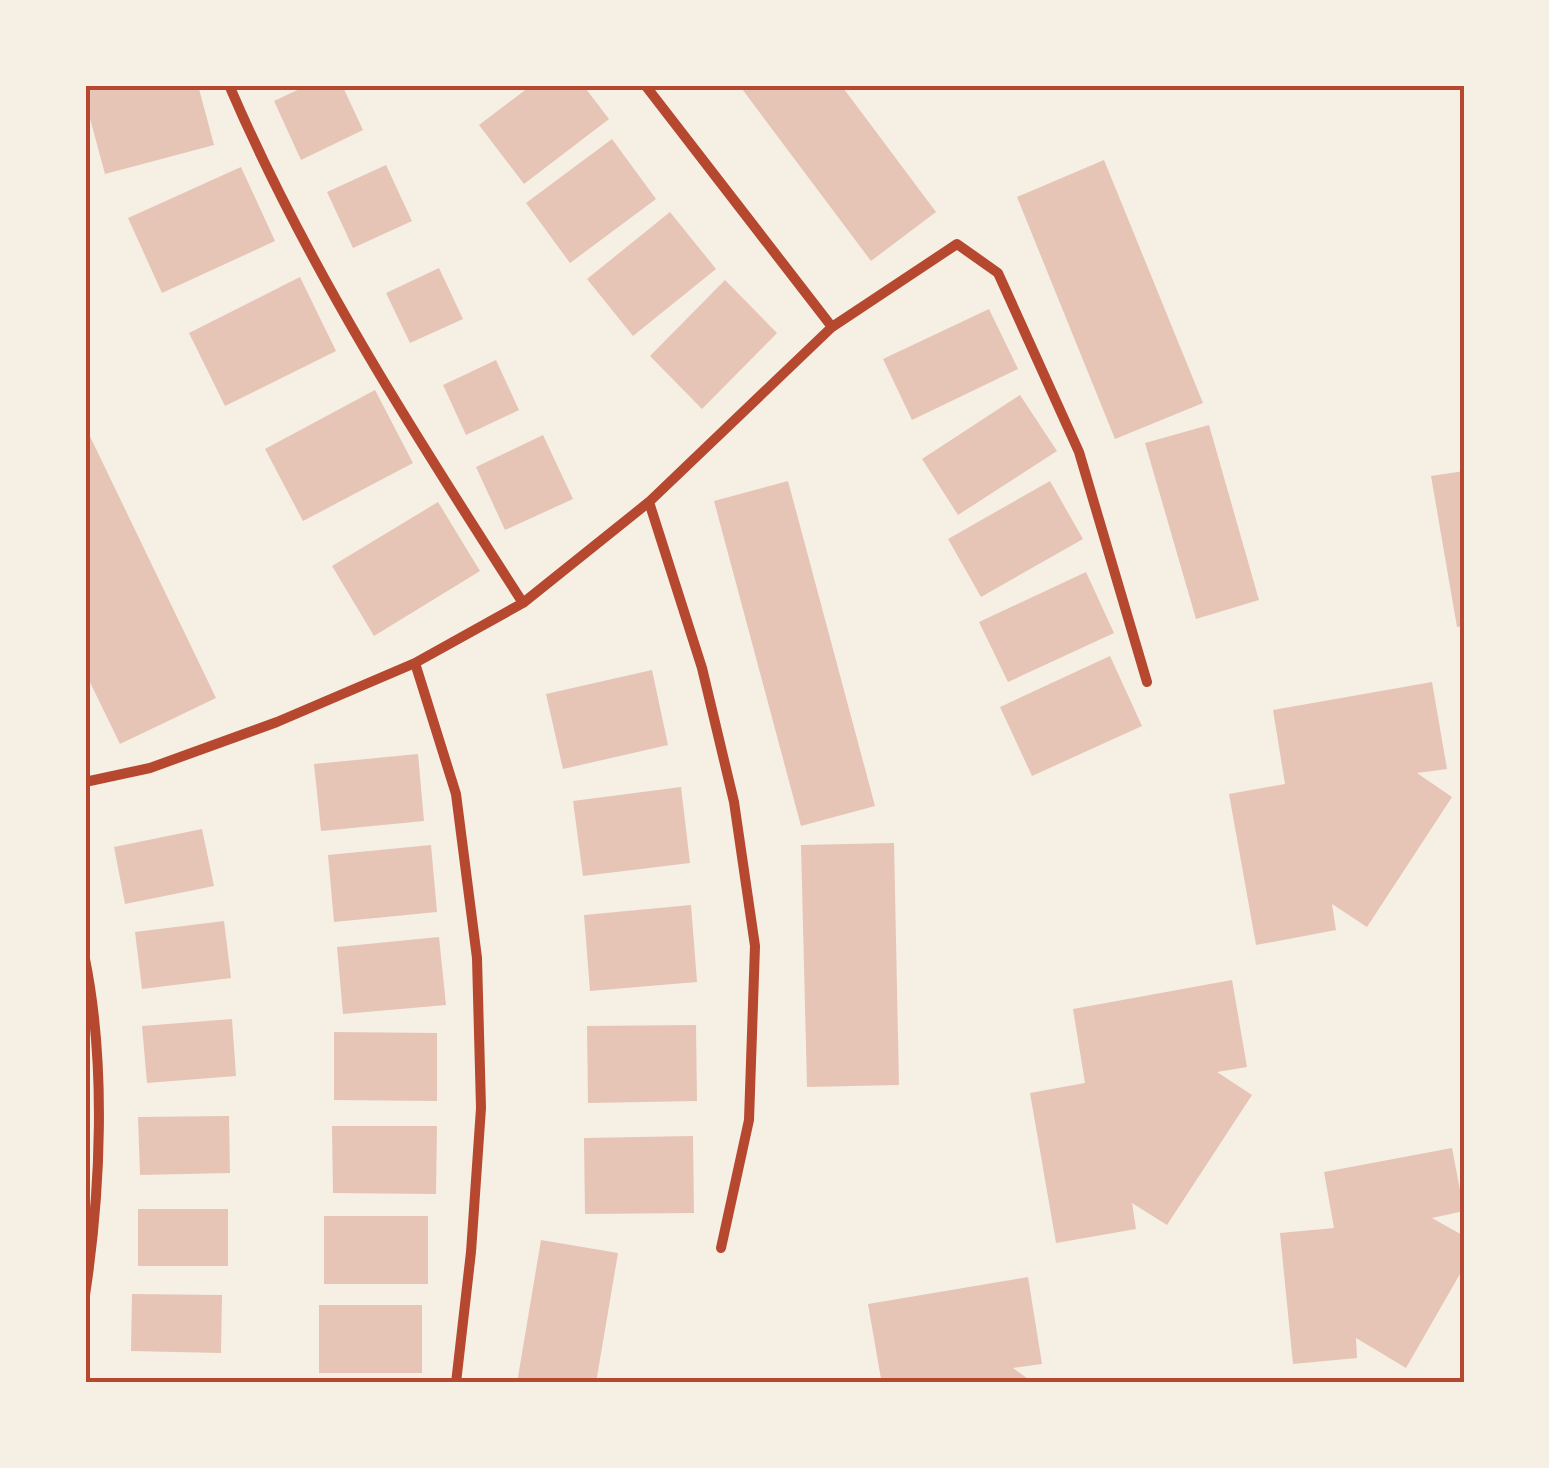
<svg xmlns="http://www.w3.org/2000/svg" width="1549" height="1468" viewBox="0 0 1549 1468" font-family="'Nunito Sans',sans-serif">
<rect width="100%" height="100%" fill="#f6efe4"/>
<path fill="#e6c5b7" d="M 104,85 L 198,85 L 214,145 L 105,174 L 85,100 L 85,90 Z
M 308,85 L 342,85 L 363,130 L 301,160 L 274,101 Z
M 532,85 L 583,85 L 609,119 L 524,184 L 479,125 Z
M 739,85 L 841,85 L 936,212 L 871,261 Z
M 612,139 L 656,199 L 570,263 L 526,203 Z
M 1104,160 L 1203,403 L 1115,439 L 1017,197 Z
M 386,165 L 412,221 L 353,248 L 327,192 Z
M 241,167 L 275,241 L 162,293 L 128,218 Z
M 670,212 L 716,269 L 633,336 L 587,279 Z
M 439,268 L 463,319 L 410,343 L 386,293 Z
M 300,277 L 336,351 L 225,406 L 189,333 Z
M 725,280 L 777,333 L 702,409 L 650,356 Z
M 989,309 L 1018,369 L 912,420 L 883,359 Z
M 496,360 L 519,410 L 466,435 L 443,385 Z
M 375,390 L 413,463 L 303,521 L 265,449 Z
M 1020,395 L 1057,451 L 958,515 L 922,459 Z
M 1209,425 L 1259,600 L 1196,619 L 1145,443 Z
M 85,426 L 216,698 L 120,744 L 85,672 Z
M 543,435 L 573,499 L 505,530 L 476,467 Z
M 1464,471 L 1464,626 L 1457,627 L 1431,476 Z
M 788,481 L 875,806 L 801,826 L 714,501 Z
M 1050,481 L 1083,539 L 981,597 L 948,539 Z
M 438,502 L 480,571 L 374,636 L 332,566 Z
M 1086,572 L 1114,633 L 1008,682 L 979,622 Z
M 1110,656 L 1142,726 L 1032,776 L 1000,707 Z
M 652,670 L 668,745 L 563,769 L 546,694 Z
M 1432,682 L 1447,769 L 1417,773 L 1452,797 L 1367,927 L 1332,904 L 1336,930 L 1256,945 L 1229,794 L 1285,784 L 1273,710 Z
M 418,754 L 424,821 L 321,831 L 314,764 Z
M 681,787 L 690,863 L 583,876 L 573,801 Z
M 202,829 L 214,886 L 125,904 L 114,847 Z
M 894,843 L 899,1085 L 807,1087 L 801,845 Z
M 431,845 L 437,912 L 334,922 L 328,855 Z
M 691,905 L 697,982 L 590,991 L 584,915 Z
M 224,921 L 231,978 L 142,989 L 135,932 Z
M 439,937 L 446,1005 L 343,1014 L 337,947 Z
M 1232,980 L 1247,1067 L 1217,1072 L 1252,1095 L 1167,1225 L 1132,1203 L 1136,1229 L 1056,1243 L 1030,1093 L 1085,1083 L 1073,1009 Z
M 232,1019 L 236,1076 L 147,1083 L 142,1026 Z
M 696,1025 L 697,1101 L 588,1103 L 587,1026 Z
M 334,1032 L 437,1033 L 437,1101 L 334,1100 Z
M 229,1116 L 230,1173 L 140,1175 L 138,1117 Z
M 332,1126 L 437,1126 L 436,1194 L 333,1193 Z
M 693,1136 L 694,1213 L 585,1214 L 584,1138 Z
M 1452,1148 L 1464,1211 L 1432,1218 L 1464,1236 L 1464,1267 L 1406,1368 L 1356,1338 L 1357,1358 L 1293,1364 L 1280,1233 L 1334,1228 L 1324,1172 Z
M 138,1209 L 228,1209 L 228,1266 L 138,1266 Z
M 324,1216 L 428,1216 L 428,1284 L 324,1284 Z
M 541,1240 L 618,1253 L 596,1383 L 517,1383 Z
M 1028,1277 L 1042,1364 L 1013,1368 L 1034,1383 L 869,1383 L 881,1379 L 868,1304 Z
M 132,1294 L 222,1295 L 221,1353 L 131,1351 Z
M 319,1305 L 422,1305 L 422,1373 L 319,1373 Z"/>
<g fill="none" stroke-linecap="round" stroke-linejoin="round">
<path stroke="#b5482f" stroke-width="10" d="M 229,85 C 307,267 416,437 523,603
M 645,85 L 832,327
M 649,502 L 702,668 L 734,802 L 755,946 L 749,1120 L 721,1248
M 415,663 L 456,794 L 477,958 L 481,1108 L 471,1252 L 456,1383
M 85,782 L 150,768 L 277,722 L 415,663 L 523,603 L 649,502 L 832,327 L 957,244 L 998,273 L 1079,452 L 1147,682
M 85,959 C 106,1063 101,1190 85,1295"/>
</g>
<rect width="1549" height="1468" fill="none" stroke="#f6efe4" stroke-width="175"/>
<rect x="88" y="88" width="1374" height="1292" fill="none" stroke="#b5482f" stroke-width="4"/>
</svg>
